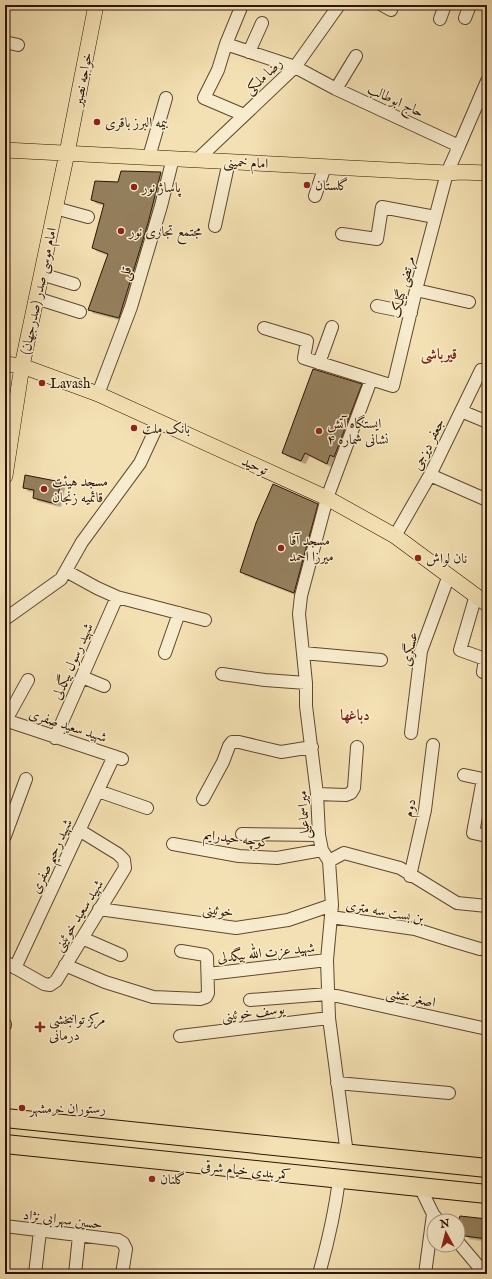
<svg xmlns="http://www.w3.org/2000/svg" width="492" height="1279" viewBox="0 0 492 1279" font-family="'IM FELL English',Amiri,serif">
<defs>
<filter id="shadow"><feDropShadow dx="4.5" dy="2.5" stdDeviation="0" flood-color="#0004"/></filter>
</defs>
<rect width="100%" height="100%" fill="#f4e1b3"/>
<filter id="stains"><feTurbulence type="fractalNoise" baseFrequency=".005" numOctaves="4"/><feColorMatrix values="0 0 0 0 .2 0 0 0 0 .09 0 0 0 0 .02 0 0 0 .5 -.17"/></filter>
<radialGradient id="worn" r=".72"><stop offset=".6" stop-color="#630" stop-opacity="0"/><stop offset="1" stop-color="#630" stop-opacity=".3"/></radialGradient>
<path fill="#947f5d" stroke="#2d1400" filter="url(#shadow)" d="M 121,171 L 161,172 L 148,223 L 119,318 L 88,310 L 108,254 L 92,248 L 104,204 L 91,200 L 95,181 L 118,182 Z
M 313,369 L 362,384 L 334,457 L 330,455 L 327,464 L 305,453 L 301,461 L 282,453 Z
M 25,475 L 61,482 L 56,504 L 33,498 L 34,490 L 23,488 Z
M 273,484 L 318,504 L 294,593 L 240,572 L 256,523 Z
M 460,1216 L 487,1219 L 487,1239 L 465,1236 L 458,1229 L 458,1222 Z"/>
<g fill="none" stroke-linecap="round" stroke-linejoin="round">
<defs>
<path id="minor" d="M 242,5 L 226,44 L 295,67 L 336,89 L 459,146 L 447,173 L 416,290 L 393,386 L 304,358 L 307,341 L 264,328
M 382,5 L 391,10
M 465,18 L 470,5
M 440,19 L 445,5
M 5,42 L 18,45
M 226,44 L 218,70 L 204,98 L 244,115
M 249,52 L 262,23
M 336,89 L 356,56
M 459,146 L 487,81
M 149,157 L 166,98
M 198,159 L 295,67 L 339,5
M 315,196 L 325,166
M 55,208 L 88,217
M 215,226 L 229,161
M 342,234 L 377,239 L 382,207 L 435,217
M 41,274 L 74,284
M 416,290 L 469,302
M 36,298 L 80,312
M 377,306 L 411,313
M 319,363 L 332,327
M 98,394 L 131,307 L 161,206 L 173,158
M 461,411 L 485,421
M 430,475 L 487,500
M 395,536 L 430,475 L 481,370 L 487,371
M 66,571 L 97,588 L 117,597 L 205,620
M 476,595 L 460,650 L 485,659 L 483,672 L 487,674
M 5,619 L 61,579 L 82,542 L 140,463 L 159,422
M 165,653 L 179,613
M 303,653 L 381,660
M 222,674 L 265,680 L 306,683
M 82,677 L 104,686
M 5,720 L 122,759
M 6,720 L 28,680
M 411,733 L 421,651 L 449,575
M 55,738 L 117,597
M 464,775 L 483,779 L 473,833 L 487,836
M 98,791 L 147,808
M 317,794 L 346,795 L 351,793 L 354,788 L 357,747
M 203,799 L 223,762 L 229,746 L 232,742 L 239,742 L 281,752 L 312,747
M 242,834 L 319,835
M 5,836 L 26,779
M 173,844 L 239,856 L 277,858 L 322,850
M 329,861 L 344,853 L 400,868 L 457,903 L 487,906
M 410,876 L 425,810 L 433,745
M 99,909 L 236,928 L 288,920 L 332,905
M 331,917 L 415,929 L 453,941 L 480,949
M 82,938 L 121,955
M 5,962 L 44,984 L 50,985 L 56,981 L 125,868 L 124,860 L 118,854 L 79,830
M 65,965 L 105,982 L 153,997 L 200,999 L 206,997 L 208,993 L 207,957 L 205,955 L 181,951
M 15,968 L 114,756
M 208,974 L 327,960
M 250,1000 L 328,994 L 487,1029
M 5,1024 L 5,1025
M 180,1036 L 329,1018
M 337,1083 L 449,1093
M 347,1154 L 329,1018 L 327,960 L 332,905 L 329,861 L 322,850 L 319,835 L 317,794 L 306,706 L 306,683 L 299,614 L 301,596 L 327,498 L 371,380
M 420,1187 L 433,1214 L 437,1219
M 5,1226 L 118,1240 L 123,1243 L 126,1249 L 122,1274
M 458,1242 L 485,1274
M 35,1274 L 40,1231
M 75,1274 L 79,1236
M 319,1274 C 328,1242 335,1212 339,1179
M 425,1274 L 433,1214"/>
<path id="major" d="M 5,150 L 447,173 L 461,172 L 487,173
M 5,364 L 22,366 L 98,394 L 327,498 L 395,536 L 487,604
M 5,476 L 22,366 L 67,153 L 96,5"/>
<path id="highway" d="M 5,1118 L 487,1168
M 5,1144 L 487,1194"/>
</defs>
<use href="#minor" stroke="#5f472d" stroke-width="14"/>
<use href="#major" stroke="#2d1400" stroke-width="16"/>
<use href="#highway" stroke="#2d1400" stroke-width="20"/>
<use href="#minor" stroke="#f8ecce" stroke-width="12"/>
<use href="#major" stroke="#f4e1b3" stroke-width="15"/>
<use href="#highway" stroke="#f4e1b3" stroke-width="18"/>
</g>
<g fill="#8f2418" stroke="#f8ecce" stroke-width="1.5">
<circle cx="97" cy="122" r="4"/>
<circle cx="307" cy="185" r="4"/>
<circle cx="134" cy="187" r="4"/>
<circle cx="121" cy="231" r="4"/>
<circle cx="42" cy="383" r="4"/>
<circle cx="134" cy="428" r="4"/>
<circle cx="319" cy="431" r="4"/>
<circle cx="44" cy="489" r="4"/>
<circle cx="281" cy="548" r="4"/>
<circle cx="418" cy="558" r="4"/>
<path d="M38 1021h4v4h4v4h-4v4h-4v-4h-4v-4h4z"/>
<circle cx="22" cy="1108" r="4"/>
<circle cx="152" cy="1179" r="4"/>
</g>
<g text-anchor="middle" stroke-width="3" stroke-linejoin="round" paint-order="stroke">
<g font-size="14" fill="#2d1400" stroke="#f8ecce">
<text transform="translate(263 76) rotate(-43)" y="5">رضا ملکی</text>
<text transform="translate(82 79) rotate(-79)" y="5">خواجه نصیر</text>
<text transform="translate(396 100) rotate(25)" y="5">حاج ابوطالب</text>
<text transform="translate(246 162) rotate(3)" y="5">امام خمینی</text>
<text transform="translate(125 273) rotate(-73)" y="5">قلی</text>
<text transform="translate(402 287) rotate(-76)" y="5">مرتضی گیلک</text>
<text transform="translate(38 291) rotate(-78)" y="5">(صدرجهان) امام موسی صدر</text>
<text transform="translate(428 444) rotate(-64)" y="5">جعفر دیزجی</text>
<text transform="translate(255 465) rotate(24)" y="5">توحید</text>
<text transform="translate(409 649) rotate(-77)" y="5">عسگری</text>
<text transform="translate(72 661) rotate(-66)" y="5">شهید رسول بیگدلی</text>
<text transform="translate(68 725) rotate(18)" y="5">شهید سعید صفری</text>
<text transform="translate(409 808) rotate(-80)" y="5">دوم</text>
<text transform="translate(303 815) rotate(-94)" y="5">میراسماعیلی</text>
<text transform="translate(237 838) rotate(7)" y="5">کوچه حیدرایم</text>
<text transform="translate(51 856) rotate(-65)" y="5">شهید رحیم صفری</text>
<text transform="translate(218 910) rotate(7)" y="5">خوئینی</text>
<text transform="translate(385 911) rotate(10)" y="5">بن بست سه متری</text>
<text transform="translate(78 915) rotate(-58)" y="5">شهید سعید خوئینی</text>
<text transform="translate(266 952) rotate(-6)" y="5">شهید عزت الله بیگدلی</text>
<text transform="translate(411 997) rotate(12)" y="5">اصغر بخشی</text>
<text transform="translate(253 1012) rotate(-7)" y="5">یوسف خوئینی</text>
<text transform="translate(246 1170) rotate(6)" y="5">کمربندی خیام شرقی</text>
<text transform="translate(63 1219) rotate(7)" y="5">حسین سهرابی نژاد</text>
</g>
<g font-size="14" fill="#2d1400" stroke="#f8ecce" text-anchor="start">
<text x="105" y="127">بیمه البرز باقری</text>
<text x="315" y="190">گلستان</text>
<text x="142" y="192">پاساژ نور</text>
<text x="129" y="236">مجتمع تجارى نور</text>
<text x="50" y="388">Lavash</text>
<text x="327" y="428">ایستگاه آتش<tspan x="327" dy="16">نشانی شماره ۴</tspan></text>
<text x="142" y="433">بانک ملت</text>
<text x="52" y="486">مسجد هیئت<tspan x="52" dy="16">قائمیه زنجان</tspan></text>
<text x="289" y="545">مسجد آقا<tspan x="289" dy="16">میرزا احمد</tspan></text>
<text x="426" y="563">نان لواش</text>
<text x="49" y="1024">مرکز توانبخشی<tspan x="49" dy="16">درمانی</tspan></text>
<text x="30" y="1113">رستوران خرمشهر</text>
<text x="160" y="1184">گلنان</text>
</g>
<g font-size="15" font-weight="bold" fill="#7a1f14" stroke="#f8ecce">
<text x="439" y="359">قیرباشی</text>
<text x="355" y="720">دباغها</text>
</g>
</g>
<rect width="492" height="1279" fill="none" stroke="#f4e1b3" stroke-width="20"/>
<rect x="6" y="6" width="480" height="1267" fill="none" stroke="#2d1400" stroke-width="2"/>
<rect x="10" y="10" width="472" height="1259" fill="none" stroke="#2d1400"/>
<g transform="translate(446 1233) rotate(353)"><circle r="19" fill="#f8ecce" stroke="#a7967c"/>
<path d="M0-3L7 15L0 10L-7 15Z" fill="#8f2418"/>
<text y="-6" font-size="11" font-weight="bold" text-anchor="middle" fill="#2d1400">N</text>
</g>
<rect width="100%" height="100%" filter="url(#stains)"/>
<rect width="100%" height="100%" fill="url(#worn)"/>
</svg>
